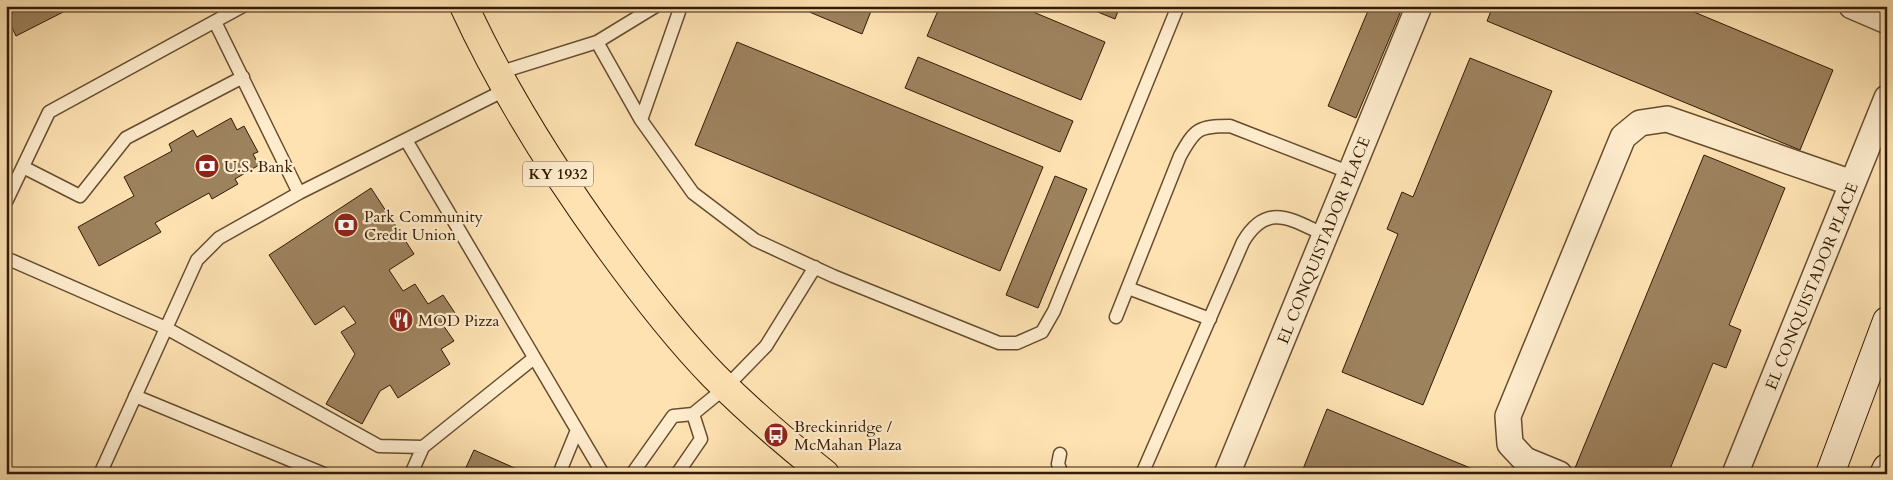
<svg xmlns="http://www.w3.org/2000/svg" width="1893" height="480" viewBox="0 0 1893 480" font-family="Cardo,serif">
<rect width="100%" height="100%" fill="#fee2b2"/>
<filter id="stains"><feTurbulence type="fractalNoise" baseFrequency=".004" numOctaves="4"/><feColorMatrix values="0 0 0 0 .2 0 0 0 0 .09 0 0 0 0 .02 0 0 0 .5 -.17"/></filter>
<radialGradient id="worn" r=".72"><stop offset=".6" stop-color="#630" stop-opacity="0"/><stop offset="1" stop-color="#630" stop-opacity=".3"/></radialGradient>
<path fill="#9d825e" stroke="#331b04" d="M 6,6 L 75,6 L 16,36 L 6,15 Z
M 795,6 L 873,6 L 862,34 Z
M 940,6 L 1019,6 L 1105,42 L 1081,100 L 927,36 Z
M 1083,6 L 1120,6 L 1115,19 Z
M 1370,6 L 1403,6 L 1356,118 L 1328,106 Z
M 1493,6 L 1696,6 L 1694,12 L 1833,70 L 1800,150 L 1487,21 Z
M 737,42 L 1043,167 L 1000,271 L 695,145 Z
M 918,57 L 1073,121 L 1060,152 L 905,88 Z
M 1470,58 L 1552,91 L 1423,405 L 1342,372 L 1398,234 L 1387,229 L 1402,192 L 1413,197 Z
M 231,118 L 237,130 L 244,126 L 258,152 L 253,154 L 259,165 L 235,179 L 238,184 L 212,199 L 209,193 L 155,223 L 161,232 L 99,266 L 78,227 L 134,196 L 124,177 L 172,151 L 169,144 L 193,130 L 197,137 Z
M 1704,155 L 1785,188 L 1729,325 L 1741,330 L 1726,368 L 1713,363 L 1668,474 L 1589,474 L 1575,468 Z
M 1055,176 L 1087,189 L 1038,308 L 1006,295 Z
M 371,188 L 414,254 L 389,270 L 403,291 L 415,284 L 428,304 L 443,295 L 455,313 L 441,322 L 454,341 L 441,349 L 450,364 L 398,398 L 390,385 L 380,391 L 362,424 L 326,404 L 355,354 L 341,332 L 356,323 L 344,306 L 315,325 L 269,255 Z
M 1327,409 L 1485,474 L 1301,474 Z
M 474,450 L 528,474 L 463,474 Z"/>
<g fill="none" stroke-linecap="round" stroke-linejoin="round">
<defs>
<path id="service" d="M 215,22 L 299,193
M 597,42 L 641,120 L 693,193 L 755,240 L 833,276 L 999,343 L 1017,343 L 1042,332 L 1054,311 L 1178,6
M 498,73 L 597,42 L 656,6
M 641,120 L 681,6
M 406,140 L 603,474
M 23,167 L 80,196 L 126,138 L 243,77
M 6,202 L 49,112 L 243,6
M 6,258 L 166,328 L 379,446 L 423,447
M 1128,288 L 1210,319
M 1116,317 L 1180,156 C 1195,129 1198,126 1230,126 L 1351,173
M 135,396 L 324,474
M 1060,454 L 1058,464 L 1062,474
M 100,474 L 197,260 L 219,238 L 299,193 L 507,89
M 411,474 L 423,447 L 534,358
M 559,474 L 577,430
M 632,474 L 673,416 L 693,414 L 726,387 L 766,346 L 815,267
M 677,474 L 701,439 L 693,414
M 1142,474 L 1243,242 C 1267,201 1292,220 1325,235"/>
<path id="minor" d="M 1852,6 L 1887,21
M 1227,474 L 1419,6
M 1559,474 L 1525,460 L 1510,444 L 1508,416 L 1623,137 L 1640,123 L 1667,119 L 1852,183
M 1735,474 L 1887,98"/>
<path id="secondary" d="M 1830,474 L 1887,321
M 1884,474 L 1887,468"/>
<path id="primary" d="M 464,6 C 504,93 555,173 611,250 C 643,294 676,337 714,376 C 749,411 786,443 825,474"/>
</defs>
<use href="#service" stroke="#664d30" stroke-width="15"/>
<use href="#minor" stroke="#664d30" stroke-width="28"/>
<use href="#secondary" stroke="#331b04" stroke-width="30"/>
<use href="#primary" stroke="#331b04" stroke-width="30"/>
<use href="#service" stroke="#feeccd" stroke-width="12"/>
<use href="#minor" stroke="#feeccd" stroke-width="25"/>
<use href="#secondary" stroke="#feeccd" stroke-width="28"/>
<use href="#primary" stroke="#fee2b2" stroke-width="28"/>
</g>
<defs>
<symbol id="bank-disc" viewBox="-11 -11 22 22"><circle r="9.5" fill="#8f2418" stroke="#feeccd"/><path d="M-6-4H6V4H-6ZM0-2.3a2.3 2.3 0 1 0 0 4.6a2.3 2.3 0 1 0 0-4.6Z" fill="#fff"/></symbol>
<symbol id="restaurant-disc" viewBox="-11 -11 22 22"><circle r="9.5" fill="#8f2418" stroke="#feeccd"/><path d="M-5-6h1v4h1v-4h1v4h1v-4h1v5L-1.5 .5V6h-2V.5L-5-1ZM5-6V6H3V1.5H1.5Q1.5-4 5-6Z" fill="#fff"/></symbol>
<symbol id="bus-disc" viewBox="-11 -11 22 22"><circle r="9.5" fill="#8f2418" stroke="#feeccd"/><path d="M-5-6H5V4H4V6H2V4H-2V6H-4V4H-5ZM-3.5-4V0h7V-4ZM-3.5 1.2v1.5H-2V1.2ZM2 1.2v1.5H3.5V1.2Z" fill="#fff"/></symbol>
</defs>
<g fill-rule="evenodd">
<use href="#bank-disc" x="193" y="152" width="28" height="28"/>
<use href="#bank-disc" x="332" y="211" width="28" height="28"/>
<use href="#restaurant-disc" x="387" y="306" width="28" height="28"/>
<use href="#bus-disc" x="762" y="421" width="28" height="28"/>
</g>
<g text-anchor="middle" stroke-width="4.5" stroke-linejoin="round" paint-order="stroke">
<rect fill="#feeccd" stroke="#705a40" stroke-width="1" x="523" y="161.5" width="70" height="25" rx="4"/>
<g font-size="15" font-weight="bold" fill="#331b04">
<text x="558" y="179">KY 1932</text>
</g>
<g font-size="16" fill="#331b04" stroke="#feeccd" text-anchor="start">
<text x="224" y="172">U.S. Bank</text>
<text x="364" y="222">Park Community<tspan x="364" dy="18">Credit Union</tspan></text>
<text x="418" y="326">MOD Pizza</text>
<text x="794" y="432">Breckinridge /<tspan x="794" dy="18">McMahan Plaza</tspan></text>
</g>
<g font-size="16" fill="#331b04" stroke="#feeccd">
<text transform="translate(1323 240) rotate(-68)" y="6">EL CONQUISTADOR PLACE</text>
<text transform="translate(1811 286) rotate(-68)" y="6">EL CONQUISTADOR PLACE</text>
</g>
</g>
<rect width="1893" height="480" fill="none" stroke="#fee2b2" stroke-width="25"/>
<rect x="8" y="8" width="1878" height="465" fill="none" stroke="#331b04" stroke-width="2.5"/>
<rect x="12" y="12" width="1868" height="455" fill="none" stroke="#331b04"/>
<rect width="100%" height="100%" filter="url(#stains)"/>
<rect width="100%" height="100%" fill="url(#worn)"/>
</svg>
